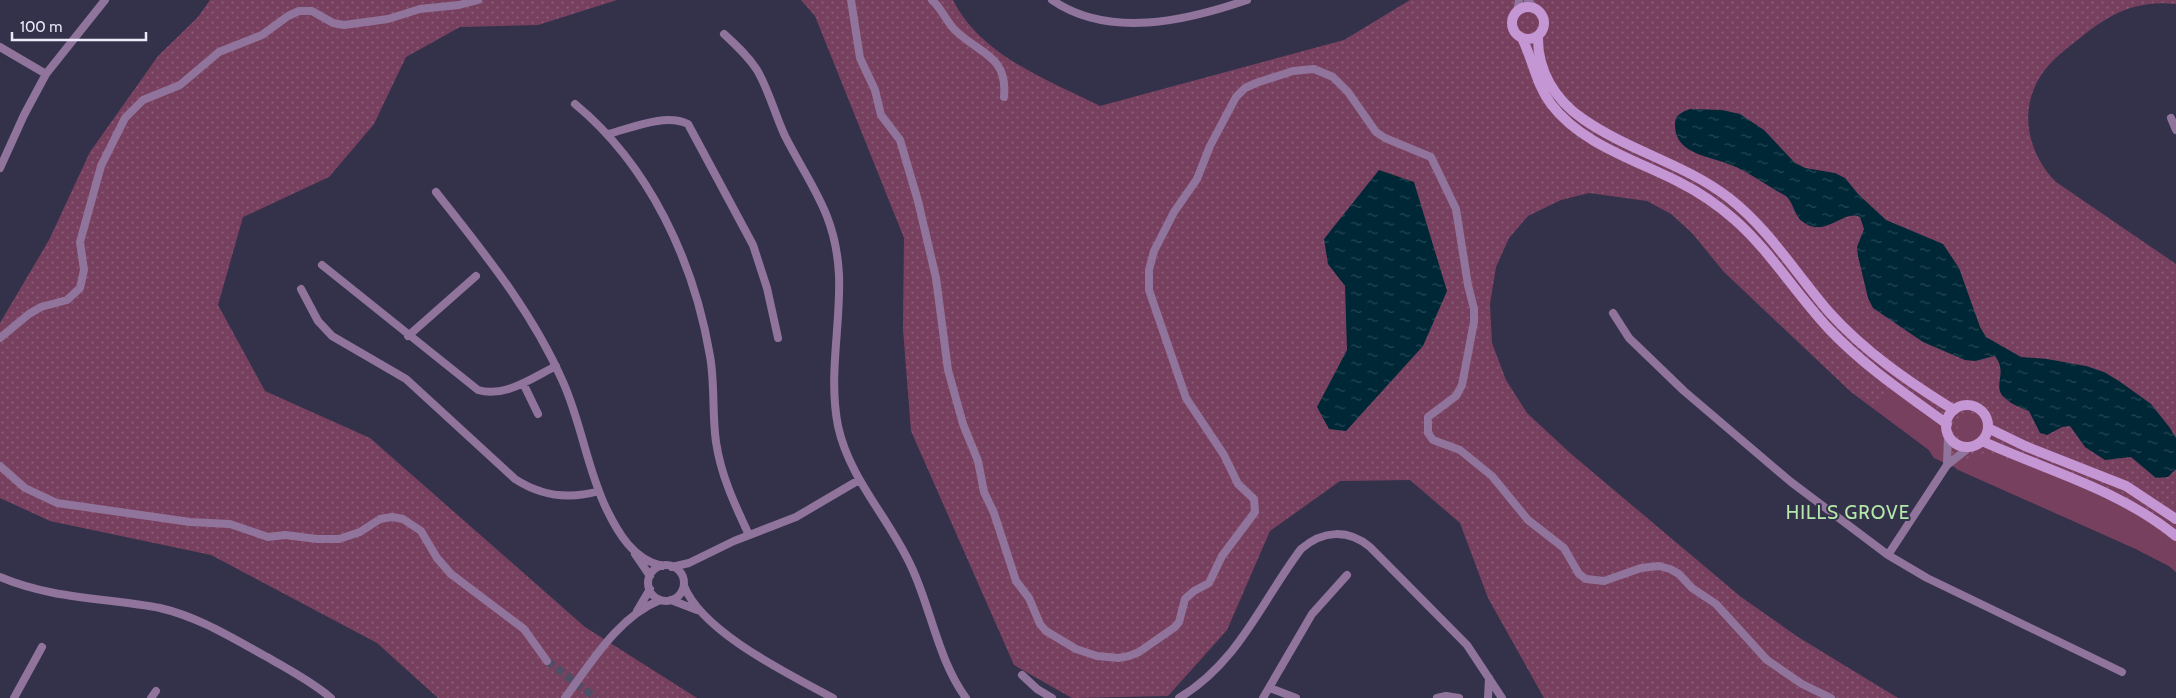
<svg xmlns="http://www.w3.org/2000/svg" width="2176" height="698" viewBox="0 0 2176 698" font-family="Cabin,sans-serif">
<defs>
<pattern id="grass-dots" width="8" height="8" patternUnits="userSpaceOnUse" patternTransform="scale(1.25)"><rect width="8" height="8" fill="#78405f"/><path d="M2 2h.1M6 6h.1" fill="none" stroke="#8b5c77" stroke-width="1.8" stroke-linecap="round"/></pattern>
<pattern id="water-ripples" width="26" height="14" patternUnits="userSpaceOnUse" patternTransform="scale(1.25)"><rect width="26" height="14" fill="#002736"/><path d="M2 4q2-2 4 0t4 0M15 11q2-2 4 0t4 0" fill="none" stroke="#254654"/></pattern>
</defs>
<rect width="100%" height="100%" fill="#34324b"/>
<path fill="url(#grass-dots)" d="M 210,0 L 617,0 L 538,25 L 460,27 L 406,57 L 374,124 L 329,177 L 243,217 L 218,305 L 265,391 L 370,438 L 585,627 L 697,698 L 438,698 L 377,643 L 211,555 L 50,521 L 0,498 L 0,323 L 49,240 L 90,152 L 158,56 L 198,17 Z
M 801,0 L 953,0 C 981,56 1048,80 1100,106 L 1344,40 L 1410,0 L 2176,0 L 2176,4 C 2135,0 2110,14 2080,38 C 2067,48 2054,58 2044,71 C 2017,107 2027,153 2056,182 L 2176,264 L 2176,572 L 2169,566 L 2136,549 L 1934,458 L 1929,450 L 1851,392 L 1724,272 L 1692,233 L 1671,214 L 1647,201 L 1589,193 L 1561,200 L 1528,216 L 1509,238 L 1496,267 L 1490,304 L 1492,343 L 1506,380 L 1527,413 L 1570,453 L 1741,597 L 1798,637 L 1898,698 L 1544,698 L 1488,598 L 1460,523 L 1410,480 L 1340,481 L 1270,531 L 1227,630 L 1168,696 L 1072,698 L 1014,665 L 911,431 L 903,329 L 904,238 L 815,16 Z"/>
<path fill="#78405f" d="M 1892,390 L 1940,424 L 1948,442 L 1947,463 L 1934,458 L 1929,450 L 1875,409 Z
M1958 428a13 13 0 1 1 26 0a13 13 0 1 1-26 0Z
M 1989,452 L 2098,493 L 2128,508 L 2176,543 L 2176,572 L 2169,566 L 2136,549 L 1956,469 L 1963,460 Z"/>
<path fill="url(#water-ripples)" d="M 1690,109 L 1722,110 L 1740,114 L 1764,130 L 1794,162 L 1805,168 L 1835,173 L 1845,178 L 1858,194 L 1886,220 L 1943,244 L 1959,268 L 1980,327 L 1986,337 L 2021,357 L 2047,359 L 2086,366 L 2104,372 L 2119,381 L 2151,404 L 2170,428 L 2176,438 L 2176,469 L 2168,477 L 2156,478 L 2131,457 L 2105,460 L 2085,447 L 2070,426 L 2062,427 L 2047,435 L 2040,433 L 2029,411 C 1977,392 2013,380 1995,356 L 1975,361 L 1965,360 L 1923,342 L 1873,308 L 1868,298 L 1858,256 L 1857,247 L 1864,229 L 1860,217 C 1843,209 1826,239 1803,222 C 1794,216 1794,203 1786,196 C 1769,187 1753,175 1736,167 C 1714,156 1674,156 1675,124 C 1675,115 1682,112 1690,109 Z
M 1379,170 L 1414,182 L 1447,291 L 1423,346 L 1346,431 L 1329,429 L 1317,407 L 1347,350 L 1345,286 L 1328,264 L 1324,239 Z"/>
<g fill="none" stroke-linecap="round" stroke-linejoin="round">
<path stroke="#4f4e65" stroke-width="8" stroke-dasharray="8 4" stroke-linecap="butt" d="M 547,661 L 596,698"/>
<path stroke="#91749b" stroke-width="8" d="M 851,0 L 860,58 L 875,90 L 881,115 L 900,140 L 918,201 L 936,278 L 948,370 L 963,424 L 978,461 L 984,492 L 994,513 L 1016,581 L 1029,598 L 1040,624 L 1046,631 L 1076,649 L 1097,656 L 1119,658 L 1129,656 L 1139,652 L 1175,627 L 1179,622 L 1185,599 L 1194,591 L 1209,583 L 1222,556 L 1255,512 L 1254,499 L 1238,484 L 1224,455 L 1186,398 L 1149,290 L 1149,270 L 1154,251 L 1174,212 L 1197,179 L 1210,146 L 1236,97 L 1245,88 L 1256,83 L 1293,71 L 1314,69 L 1333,77 L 1348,92 L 1376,132 L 1385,138 L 1431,157 L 1456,209 L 1468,285 L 1474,309 L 1474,322 L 1462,385 L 1456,396 L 1428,417 L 1428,433 L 1433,440 L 1460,450 L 1492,476 L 1528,520 L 1564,548 L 1579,574 L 1586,579 L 1604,581 L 1641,568 L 1659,566 L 1670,569 L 1679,574 L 1692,588 L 1716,604 L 1767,660 L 1802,684 L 1831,698
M 932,0 C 942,9 946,21 955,30 C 979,54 1008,55 1004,97
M 1052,0 C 1109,39 1186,21 1247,0
M 1528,0 L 1534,8
M 1517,12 L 1519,0
M 724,34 C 736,45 748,56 757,70 C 769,90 775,115 785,136 C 811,187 836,214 839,275 C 841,325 828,376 838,426 C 849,478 889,518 911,566 C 931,608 938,660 966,698
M 0,47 L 46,74
M 575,104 C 649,165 694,261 710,356 C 715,384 712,414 716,442 C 721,476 735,505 749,535
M 2171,118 L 2176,130
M 608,134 C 632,128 665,113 688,124 L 753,245 L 767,288 L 778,338
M 0,168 L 24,115 L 46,74 L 105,0
M 436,192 C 484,253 532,311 563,382 C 581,422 587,468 606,508 C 618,533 633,559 662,566
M 322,265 L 478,390 C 505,398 532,378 556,366
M 301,289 L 318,321 L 332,336 L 406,379 L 515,479 C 541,496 568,500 599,491
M 1613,313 L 1629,338 L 1684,391 L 1791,482 L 1888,555 L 1927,578 L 2122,672
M 408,336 L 476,276
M 0,338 L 29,314 L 41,307 L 67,300 L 80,288 L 84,270 L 80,242 L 101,166 L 125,118 L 143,100 L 180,85 L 219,52 L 262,35 L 288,16 L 299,11 L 312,11 L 333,23 L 344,25 L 388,19 L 420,9 L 459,5 L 478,0
M 523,383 L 538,414
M 1947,465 L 1948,435
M 0,466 L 25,488 L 57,503 L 190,522 L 230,524 L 268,537 L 285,535 L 317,539 L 339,539 L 360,532 L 380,519 L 392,517 L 403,519 L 421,531 L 437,558 L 451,574 L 524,629 L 547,661
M 635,554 L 650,576
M 1888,555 L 1947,465 L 1971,446
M648 583a18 18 0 1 1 36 0a18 18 0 1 1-36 0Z
M 672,567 L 689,563 L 734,541 L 796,517 L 859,480
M 0,577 C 51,599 107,598 160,608 C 199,617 232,638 267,657 C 289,670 311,681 331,698
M 684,586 C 703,633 789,674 833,698
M 671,600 L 697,610
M 637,611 L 650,589
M 1022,675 L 1037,689 L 1052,698
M 1270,688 L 1296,698
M 14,698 L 42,647
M 151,698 L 156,691
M 565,698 C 591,663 618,617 660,600
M 1179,698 C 1239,662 1261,602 1301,549 C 1323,530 1348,529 1370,547 L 1467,645 L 1502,698
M 1263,698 L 1312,614 L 1347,575
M 1437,698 L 1446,696 L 1459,698
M 1488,698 L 1489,678"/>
<path stroke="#c496d4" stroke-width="10" d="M1512 23a16 16 0 1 1 32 0a16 16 0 1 1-32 0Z
M 1538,36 C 1537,70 1555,100 1583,119 C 1629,151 1685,164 1729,198 C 1770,230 1796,274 1829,312 C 1865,352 1909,382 1954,410
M 1522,38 C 1533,60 1536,84 1551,104 C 1581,144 1636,160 1679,182 C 1699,192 1718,205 1735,220 C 1771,252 1796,294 1829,329 C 1864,366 1906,394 1947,424
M1946 426a21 21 0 1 1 42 0a21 21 0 1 1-42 0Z
M 1988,428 L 2025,446 L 2126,486 L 2176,519
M 1982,441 C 2048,471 2118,489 2176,536"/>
</g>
<g text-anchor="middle" stroke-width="4" stroke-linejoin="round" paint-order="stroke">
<g font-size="19" letter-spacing="1" fill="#b4e7a8" stroke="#34324b">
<text x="1848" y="519">HILLS GROVE</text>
</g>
</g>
<path d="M12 32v8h134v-8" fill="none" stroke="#eaeafa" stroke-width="2.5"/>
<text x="20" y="32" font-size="15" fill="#eaeafa" stroke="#34324b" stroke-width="4" paint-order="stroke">100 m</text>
</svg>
